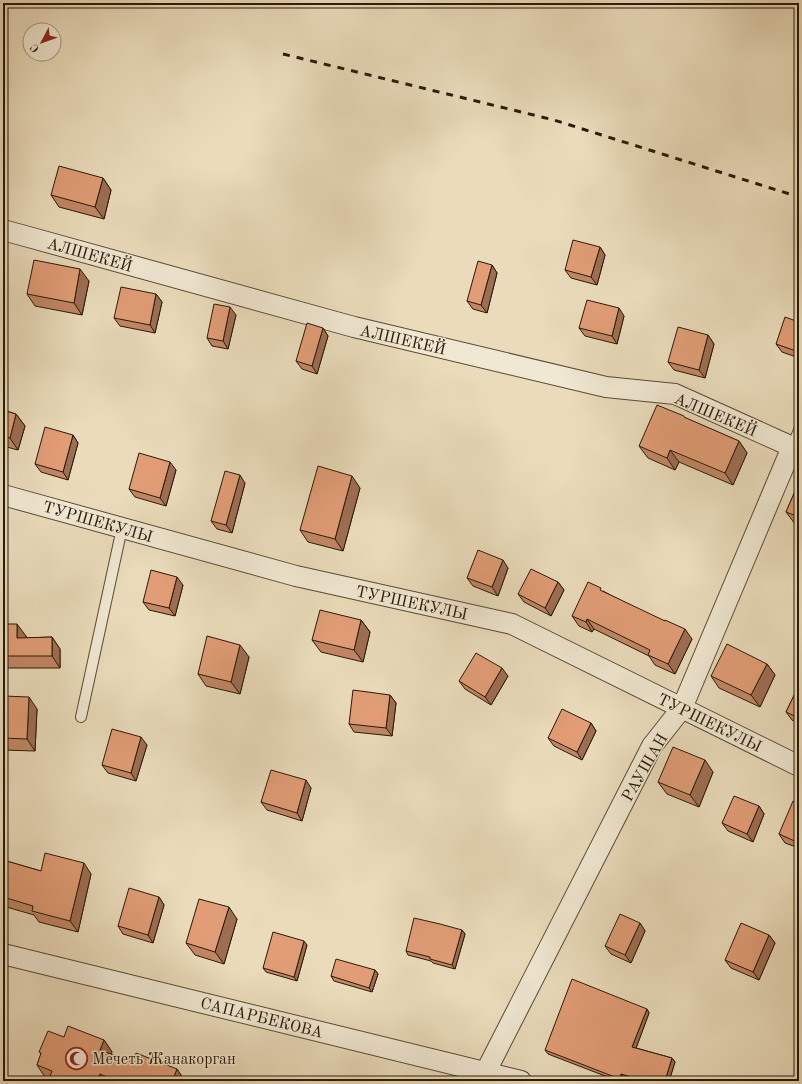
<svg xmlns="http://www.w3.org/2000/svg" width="802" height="1084" viewBox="0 0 802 1084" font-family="'Old Standard TT',serif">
<rect width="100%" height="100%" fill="#eadcbb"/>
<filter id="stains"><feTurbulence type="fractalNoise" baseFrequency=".005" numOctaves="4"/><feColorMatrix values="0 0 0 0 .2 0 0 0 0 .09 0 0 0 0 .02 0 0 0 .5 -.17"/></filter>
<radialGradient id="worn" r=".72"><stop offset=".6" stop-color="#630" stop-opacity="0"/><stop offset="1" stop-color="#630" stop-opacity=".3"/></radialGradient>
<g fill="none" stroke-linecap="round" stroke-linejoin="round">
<defs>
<path id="service" d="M 792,447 L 799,430
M 81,717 L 122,528"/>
<path id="minor" d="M 3,230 L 25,236 L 354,327 L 606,387 L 675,394 L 799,450
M 3,495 L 296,576 L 512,624 L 799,766
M 3,954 L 521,1081
M 481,1081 L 652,746 L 682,708 L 792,447"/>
</defs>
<use href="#service" stroke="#594a34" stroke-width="12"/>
<use href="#minor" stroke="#594a34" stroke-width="22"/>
<use href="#service" stroke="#f1e8d3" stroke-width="10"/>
<use href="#minor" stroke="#f1e8d3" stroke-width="20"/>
<path stroke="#291a07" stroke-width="3" stroke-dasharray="7 7" stroke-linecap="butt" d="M 283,54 L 554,120 L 799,197"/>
</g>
<path fill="#c28765" stroke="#291a07" d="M 103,178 L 111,190 L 104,219 L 59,207 L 51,195 Z
M 600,247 L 605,255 L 597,285 L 571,278 L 565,270 Z
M 492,265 L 497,273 L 487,313 L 473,309 L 467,301 Z
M 89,281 L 82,315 L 35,306 L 27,294 Z
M 156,294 L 162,302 L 155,333 L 120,326 L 114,318 Z
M 236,315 L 228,349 L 212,346 L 207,338 Z
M 624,316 L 617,344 L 585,336 L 579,328 Z
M 799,322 L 799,358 L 782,352 L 776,344 Z
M 323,328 L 328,336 L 317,374 L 302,369 L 296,361 Z
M 708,335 L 714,344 L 705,378 L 674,370 L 668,362 Z
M 3,410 L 16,414 L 25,426 L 18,450 L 3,446 Z
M 685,418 L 739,441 L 747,453 L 733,485 L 679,462 L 675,470 L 648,458 L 639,446 Z
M 73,435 L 78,443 L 68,480 L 41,472 L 35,464 Z
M 176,470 L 166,506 L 135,497 L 129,489 Z
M 799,482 L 799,526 L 795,524 L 786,512 Z
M 245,483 L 232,533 L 217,529 L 211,521 Z
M 360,488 L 343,551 L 308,542 L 300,530 Z
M 508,568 L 498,596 L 473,586 L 467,578 Z
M 558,582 L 564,590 L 551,616 L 524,602 L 518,594 Z
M 183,585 L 175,616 L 149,610 L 143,602 Z
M 603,591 L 692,639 L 675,674 L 655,665 L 649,656 L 594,629 L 592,632 L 579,626 L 572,616 Z
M 361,620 L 370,632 L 363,662 L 321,652 L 312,640 Z
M 3,624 L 26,636 L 26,638 L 52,637 L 60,649 L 60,668 L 3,668 Z
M 249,657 L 240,694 L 206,686 L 198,674 Z
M 767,664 L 775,675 L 760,707 L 719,688 L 711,676 Z
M 508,676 L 491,705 L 465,689 L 459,681 Z
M 799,685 L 799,724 L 792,720 L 786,712 Z
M 390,695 L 396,703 L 392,736 L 354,732 L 349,724 Z
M 3,696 L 37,709 L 35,751 L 3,750 Z
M 591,723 L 596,731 L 582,760 L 554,746 L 548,738 Z
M 147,745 L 136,781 L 108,773 L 102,765 Z
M 713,772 L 699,807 L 667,794 L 658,782 Z
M 311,788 L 302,821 L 267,810 L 261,802 Z
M 799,804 L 799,848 L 785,843 L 779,834 Z
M 759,806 L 764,814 L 753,842 L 728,831 L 722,823 Z
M 3,860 L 41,871 L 91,874 L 78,932 L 39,922 L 34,915 L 3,906 Z
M 159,897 L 164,905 L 153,943 L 123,934 L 118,926 Z
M 237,919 L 224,964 L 195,955 L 186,943 Z
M 640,923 L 645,931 L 631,963 L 611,954 L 605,946 Z
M 462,930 L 465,934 L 455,969 L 433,963 L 431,961 L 408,955 L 406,951 Z
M 769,935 L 775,943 L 759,980 L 731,968 L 725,960 Z
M 307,945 L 297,981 L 266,972 L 263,968 Z
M 375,970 L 378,974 L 372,992 L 334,981 L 331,976 Z
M 647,1009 L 649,1013 L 636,1048 L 672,1058 L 675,1062 L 669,1081 L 635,1081 L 624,1078 L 623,1081 L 618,1081 L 548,1054 L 545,1050 Z
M 64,1037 L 104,1040 L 112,1052 L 111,1055 L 132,1062 L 177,1069 L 185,1081 L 49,1081 L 49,1079 L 45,1077 L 37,1065 L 41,1054 L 39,1052 Z"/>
<path fill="#9e6e53" stroke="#291a07" d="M 103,178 L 111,190 L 104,219 L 95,207 Z
M 600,247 L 605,255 L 597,285 L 591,277 Z
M 492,265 L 497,273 L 487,313 L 481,305 Z
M 80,269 L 89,281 L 82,315 L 74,303 Z
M 156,294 L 162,302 L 155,333 L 150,325 Z
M 230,307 L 236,315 L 228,349 L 223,341 Z
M 619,308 L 624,316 L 617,344 L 612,336 Z
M 323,328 L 328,336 L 317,374 L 312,366 Z
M 708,335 L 714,344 L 705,378 L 699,370 Z
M 16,414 L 25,426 L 18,450 L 10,438 Z
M 73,435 L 78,443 L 68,480 L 63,472 Z
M 739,441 L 747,453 L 733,485 L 725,473 Z
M 670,450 L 679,462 L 675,470 L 667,458 Z
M 170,462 L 176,470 L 166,506 L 160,498 Z
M 240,475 L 245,483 L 232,533 L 226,525 Z
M 352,476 L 360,488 L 343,551 L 335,539 Z
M 503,560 L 508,568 L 498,596 L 492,587 Z
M 177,577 L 183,585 L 175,616 L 169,608 Z
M 558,582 L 564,590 L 551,616 L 545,608 Z
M 587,619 L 594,629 L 592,632 L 586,622 Z
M 361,620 L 370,632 L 363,662 L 354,650 Z
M 17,624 L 26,636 L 26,650 L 17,638 Z
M 685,629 L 692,639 L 675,674 L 668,664 Z
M 52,637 L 60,649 L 60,668 L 52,656 Z
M 240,645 L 249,657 L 240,694 L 231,682 Z
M 767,664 L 775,675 L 760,707 L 751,695 Z
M 502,668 L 508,676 L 491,705 L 485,697 Z
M 390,695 L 396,703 L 392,736 L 386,728 Z
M 29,697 L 37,709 L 35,751 L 27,739 Z
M 591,723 L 596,731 L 582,760 L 577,752 Z
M 141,737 L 147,745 L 136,781 L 131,773 Z
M 705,760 L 713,772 L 699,807 L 690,795 Z
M 306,780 L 311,788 L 302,821 L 297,813 Z
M 759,806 L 764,814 L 753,842 L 747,834 Z
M 84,863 L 91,874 L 78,932 L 70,921 Z
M 159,897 L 164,905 L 153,943 L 148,935 Z
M 229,907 L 237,919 L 224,964 L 215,952 Z
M 640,923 L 645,931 L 631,963 L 625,955 Z
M 462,930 L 465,934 L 455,969 L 452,965 Z
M 769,935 L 775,943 L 759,980 L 753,972 Z
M 304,941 L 307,945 L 297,981 L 294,977 Z
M 375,970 L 378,974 L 372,992 L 369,988 Z
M 647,1009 L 649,1013 L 635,1051 L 632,1047 Z
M 104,1040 L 112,1052 L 108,1062 L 100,1050 Z
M 672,1058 L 675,1062 L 669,1081 L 665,1081 Z
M 177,1069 L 185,1081 L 172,1081 Z
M 100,1074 L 104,1081 L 97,1081 Z
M 621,1074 L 624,1078 L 623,1081 L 621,1081 L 620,1079 Z"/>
<path fill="#e19d76" stroke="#291a07" d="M 59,166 L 103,178 L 95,207 L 51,195 Z
M 573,240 L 600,247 L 591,277 L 565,270 Z
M 34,260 L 80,269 L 74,303 L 27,294 Z
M 478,261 L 492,265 L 481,305 L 467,301 Z
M 121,287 L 156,294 L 150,325 L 114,318 Z
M 587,300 L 619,308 L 612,336 L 579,328 Z
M 214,304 L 230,307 L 223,341 L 207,338 Z
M 785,317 L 799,322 L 799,352 L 776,344 Z
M 307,323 L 323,328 L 312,366 L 296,361 Z
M 678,327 L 708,335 L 699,370 L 668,362 Z
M 657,405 L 684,416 L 684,417 L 739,441 L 725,473 L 670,450 L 667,458 L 639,446 Z
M 3,410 L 16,414 L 10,438 L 3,436 Z
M 45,427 L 73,435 L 63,472 L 35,464 Z
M 139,453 L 170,462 L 160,498 L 129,489 Z
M 318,466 L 352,476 L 335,539 L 300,530 Z
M 225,471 L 240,475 L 226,525 L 211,521 Z
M 799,482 L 799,517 L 786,512 Z
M 478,550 L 503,560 L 492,587 L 467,578 Z
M 531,569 L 558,582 L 545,608 L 518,594 Z
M 151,570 L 177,577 L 169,608 L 143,602 Z
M 588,582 L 601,588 L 600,590 L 665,621 L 665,620 L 685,629 L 668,664 L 648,655 L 650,650 L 587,619 L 586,622 L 572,616 Z
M 320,610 L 361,620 L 354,650 L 312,640 Z
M 3,624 L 17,624 L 17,638 L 52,637 L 52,656 L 3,656 Z
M 207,636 L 240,645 L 231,682 L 198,674 Z
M 727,644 L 767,664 L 751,695 L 711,676 Z
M 476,653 L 502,668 L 485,697 L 459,681 Z
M 799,685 L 799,718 L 786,712 Z
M 353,690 L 390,695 L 386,728 L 349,724 Z
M 3,696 L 29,697 L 27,739 L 3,738 Z
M 562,709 L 591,723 L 577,752 L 548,738 Z
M 112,729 L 141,737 L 131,773 L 102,765 Z
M 673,747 L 705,760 L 690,795 L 658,782 Z
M 271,770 L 306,780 L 297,813 L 261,802 Z
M 734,796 L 759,806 L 747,834 L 722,823 Z
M 793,801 L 799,804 L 799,843 L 779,834 Z
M 45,853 L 84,863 L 70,921 L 32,911 L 33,906 L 3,897 L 3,860 L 41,871 Z
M 129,888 L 159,897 L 148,935 L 118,926 Z
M 199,899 L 229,907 L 215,952 L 186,943 Z
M 620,914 L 640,923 L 625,955 L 605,946 Z
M 414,918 L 440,924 L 462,930 L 452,965 L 430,959 L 430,957 L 406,951 Z
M 741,923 L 769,935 L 753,972 L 725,960 Z
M 273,932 L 304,941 L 294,977 L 263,968 Z
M 336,959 L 375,970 L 369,988 L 331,976 Z
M 572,979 L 647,1009 L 632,1047 L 672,1058 L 665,1081 L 646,1081 L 621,1074 L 620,1079 L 545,1050 Z
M 799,993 L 799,998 L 797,997 Z
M 68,1026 L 104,1040 L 100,1050 L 132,1062 L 136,1053 L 177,1069 L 172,1081 L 117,1081 L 100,1074 L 97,1081 L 91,1080 L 91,1081 L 48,1081 L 52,1071 L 37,1065 L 41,1053 L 39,1052 L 48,1031 L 64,1037 Z"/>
<defs>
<symbol id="mosque-ring" viewBox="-11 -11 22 22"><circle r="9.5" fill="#f1e8d3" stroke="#8f2418" stroke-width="1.5"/><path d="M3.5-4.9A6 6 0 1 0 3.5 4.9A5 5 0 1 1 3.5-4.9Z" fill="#8f2418"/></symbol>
</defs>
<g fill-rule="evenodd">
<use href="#mosque-ring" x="64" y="1046" width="25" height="25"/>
</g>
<g text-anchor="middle" stroke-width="3" stroke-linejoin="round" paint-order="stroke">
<g font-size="16" fill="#291a07" stroke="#f1e8d3">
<text transform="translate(90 254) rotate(16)" y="6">АЛШЕКЕЙ</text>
<text transform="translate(403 339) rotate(13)" y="6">АЛШЕКЕЙ</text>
<text transform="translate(716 414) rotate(23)" y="6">АЛШЕКЕЙ</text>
<text transform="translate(98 521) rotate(16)" y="6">ТУРШЕКУЛЫ</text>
<text transform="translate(412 602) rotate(12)" y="6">ТУРШЕКУЛЫ</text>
<text transform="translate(710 722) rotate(26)" y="6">ТУРШЕКУЛЫ</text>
<text transform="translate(644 767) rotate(-60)" y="6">РАУШАН</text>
<text transform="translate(262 1017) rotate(14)" y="6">САПАРБЕКОВА</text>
</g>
<g font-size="16" fill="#291a07" stroke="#f1e8d3" text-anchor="start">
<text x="92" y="1064">Мечеть Жанакорган</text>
</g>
</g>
<rect width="802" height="1084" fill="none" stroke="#eadcbb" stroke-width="16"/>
<rect x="4" y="4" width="794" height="1076" fill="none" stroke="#291a07" stroke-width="2"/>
<rect x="8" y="8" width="786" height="1068" fill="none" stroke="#291a07"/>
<g transform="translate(42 42) rotate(229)"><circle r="19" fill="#f1e8d3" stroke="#a19681"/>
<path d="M0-3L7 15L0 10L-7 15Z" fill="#8f2418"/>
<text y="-6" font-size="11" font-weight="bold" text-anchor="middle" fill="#291a07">С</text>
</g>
<rect width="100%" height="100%" filter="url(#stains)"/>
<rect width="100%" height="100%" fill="url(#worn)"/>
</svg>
